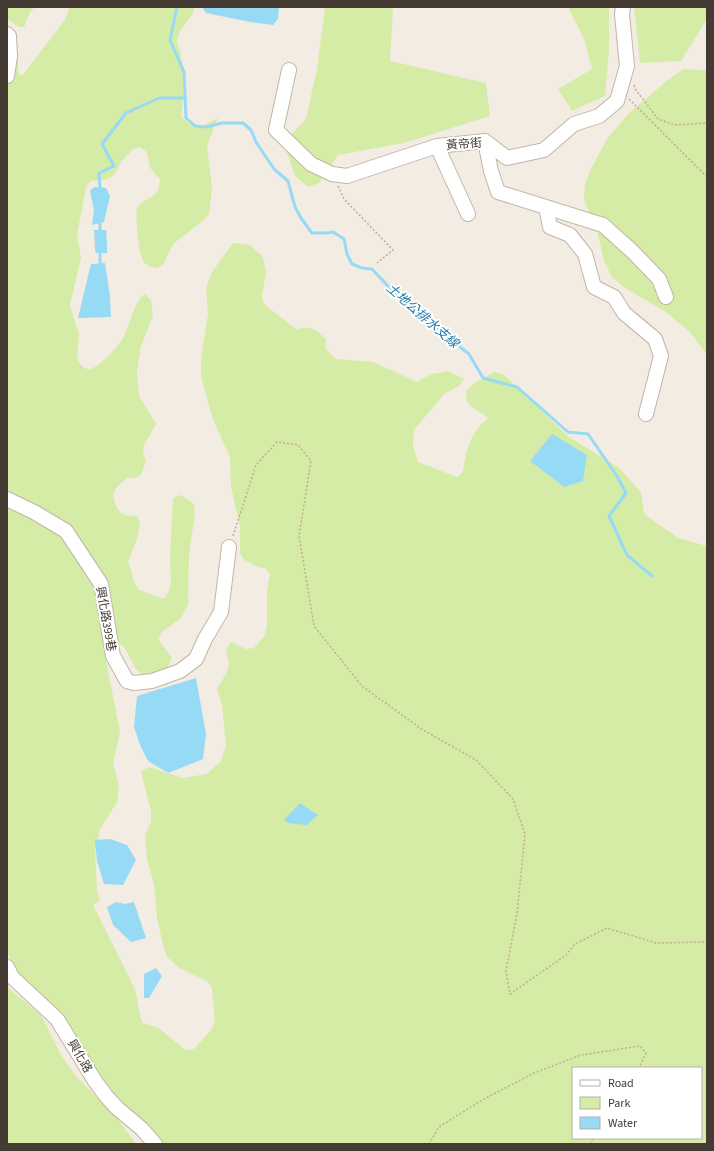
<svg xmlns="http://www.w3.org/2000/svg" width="714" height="1151" viewBox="0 0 714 1151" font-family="'Source Sans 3','Noto Sans TC',sans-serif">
<rect width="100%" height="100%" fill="#f3ece2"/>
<path fill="#d4eca6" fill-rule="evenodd" d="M 7,7 L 35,7 L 30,12 L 24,27 L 19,27 L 7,19 Z
M 68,7 L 195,7 C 192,19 176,31 177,43 C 178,47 181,51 181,55 C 184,72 185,98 181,115 C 193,133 203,126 218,118 L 207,145 L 212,188 L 209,214 L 204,220 L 173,244 L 163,265 L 156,268 C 151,267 146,266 143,261 C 139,255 135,215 137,209 C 144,194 158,204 160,179 L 150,168 L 147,152 L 140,147 L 133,149 L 122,161 L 114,175 L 107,179 L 91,181 L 86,187 L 77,235 L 81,258 L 70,305 L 79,335 L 77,360 C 80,364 83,369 89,369 C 98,369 119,346 123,338 C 131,324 132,304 145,294 L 151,300 L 153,316 L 141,346 L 137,371 L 139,396 L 156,424 L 144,445 L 143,453 L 146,461 L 141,475 L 135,478 L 127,478 C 123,482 117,486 115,490 C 111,496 116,508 121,513 C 126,516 131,516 137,516 L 140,523 L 137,539 L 128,561 L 135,584 L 139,590 L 163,599 L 168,593 L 171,583 L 170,557 L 173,498 L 180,495 L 188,499 L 194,505 L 195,513 L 189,555 L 188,605 L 181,618 L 162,632 L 158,639 L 172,658 L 166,672 L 151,677 L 143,675 L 136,669 L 125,648 L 119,644 L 107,652 L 106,661 L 120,732 L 113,763 L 119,787 L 117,802 L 100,829 L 95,851 L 97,892 L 100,900 L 93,905 L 130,979 L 136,992 L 140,1016 L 143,1023 L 159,1028 L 185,1050 L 194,1049 L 211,1030 L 215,1022 L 212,988 L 207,981 L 179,968 L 167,957 L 164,949 L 157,918 L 154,884 L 147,860 L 145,835 L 151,822 L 151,812 L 141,771 L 149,767 L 182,778 L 207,774 L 221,761 L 226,745 L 222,705 L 217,689 L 226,674 L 229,665 L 226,649 L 231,642 L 246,649 L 254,648 L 265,635 L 267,625 L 267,590 L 270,574 L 265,568 L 258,567 L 244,560 L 240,553 L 240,528 L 231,486 L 230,457 L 213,420 L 201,376 L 201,358 L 208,314 L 206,288 L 212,272 L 233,243 L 250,245 L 263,257 L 266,273 L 262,296 L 264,304 L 297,330 C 311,324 315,330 326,339 L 325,347 L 330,354 L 337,359 L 373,362 L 417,382 L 432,374 L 448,371 L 464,379 L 459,386 L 444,394 L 414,430 L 413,447 L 418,462 L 457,477 L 463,472 C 466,451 470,431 489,418 L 469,405 L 466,398 L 467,390 L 473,384 L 494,372 L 503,374 L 569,437 L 618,467 L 641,492 L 644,514 L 678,538 L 707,546 L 707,1144 L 162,1144 L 122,1104 L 72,1037 L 12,968 L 7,948 L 7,34 C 17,48 19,56 18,72 L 22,76 L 65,20 L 69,9 ZM 573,1068 L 701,1068 L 701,1138 L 573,1138 Z
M 325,7 L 393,7 L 390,61 L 486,83 L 490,116 L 404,143 L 338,155 L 319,183 L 308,187 L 295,176 L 284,143 L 306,119 L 317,69 Z
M 568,7 L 609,7 L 609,50 L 605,96 L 572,111 L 558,89 L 592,69 L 585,41 Z
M 634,7 L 707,7 L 707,19 L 681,61 L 640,63 Z
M 684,69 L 702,70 L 707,71 L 707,355 L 690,332 L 666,312 L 625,288 L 612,277 L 604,261 L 597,230 L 584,200 L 585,184 L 591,169 L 607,139 L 628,114 L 669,79 Z
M 7,987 L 41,1015 L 61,1055 L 75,1075 L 116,1117 L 136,1144 L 7,1144 Z"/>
<path fill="#97daf6" d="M 202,7 L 279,7 L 278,19 L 273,25 L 250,22 L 206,13 Z
M 94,187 L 106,188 L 110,196 L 104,222 L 92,225 L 94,210 L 90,191 Z
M 94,230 L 106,230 L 107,244 L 107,253 L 96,253 L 95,249 Z
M 105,263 L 110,296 L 111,317 L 78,318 L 91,264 Z
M 552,434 L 587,455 L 583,481 L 564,487 L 530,461 Z
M 196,678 L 206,734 L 203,759 L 168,773 L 148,761 L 140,745 L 134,727 L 137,696 Z
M 300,803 L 318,815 L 307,825 L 288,823 L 284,820 Z
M 110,839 L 127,845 L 136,860 L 123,885 L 104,884 L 97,861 L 95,840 Z
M 116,902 L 125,904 L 134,902 L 146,938 L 131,942 L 113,925 L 107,907 Z
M 156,968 L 162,976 L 149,998 L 144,998 L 144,974 Z"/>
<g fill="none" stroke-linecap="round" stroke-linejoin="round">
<path stroke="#97daf6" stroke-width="3" d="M 177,7 L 170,40 L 184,72 L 186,118 L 195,126 L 206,127 L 222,123 L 243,123 L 251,130 L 256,142 L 274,169 L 288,181 L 295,207 L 301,218 L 312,233 L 327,233 L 333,232 L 344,239 L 347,254 L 352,264 L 362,268 L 372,269 L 399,298 L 469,354 L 483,378 L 517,387 L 568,432 L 588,434 L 617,476 L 626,493 L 609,516 L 627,555 L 652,576
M 100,189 L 99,173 L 114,166 L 102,144 L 126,113 L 159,98 L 185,98
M 100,221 L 100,233
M 100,249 L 100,267"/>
<defs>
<path id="minor" d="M 7,34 L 9,36 L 10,56 L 7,76
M 289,70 L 276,130 L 311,164 L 332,174 L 347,176 L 437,146 L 485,141 L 507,158 L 544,150 L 574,124 L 599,116 L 617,101 L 627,66 L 622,14 L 623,7
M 485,141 L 491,171 L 498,192 L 603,225 L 632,251 L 659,279 L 666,297
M 437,146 L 468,214
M 546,207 L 550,227 L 570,235 L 585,254 L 594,287 L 614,297 L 624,313 L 655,339 L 661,356 L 646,414
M 7,499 L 34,512 L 66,531 L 101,584 L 113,656 L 127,681 L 134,683 L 152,681 L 180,671 L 196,659 L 205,639 L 221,612 L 229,547
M 7,967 L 12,977 L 57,1019 L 95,1081 L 106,1096 L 117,1108 L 142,1129 L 155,1144"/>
</defs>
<use href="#minor" stroke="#c2b5a7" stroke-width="16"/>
<path stroke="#c2ad94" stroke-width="1.5" stroke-dasharray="2 2" stroke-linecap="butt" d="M 634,85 L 636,90 L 658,119 L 675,125 L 707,123
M 629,99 L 707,177
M 338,186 L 344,199 L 393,250 L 377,263
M 233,536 L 256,465 L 277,442 L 298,445 L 311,461 L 299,536 L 314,626 L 362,686 L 420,728 L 476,760 L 513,799 L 525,834 L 517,914 L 506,971 L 510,994 L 566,955 L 575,944 L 607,928 L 656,943 L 707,942
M 429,1144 L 439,1127 L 482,1100 L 534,1073 L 581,1055 L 640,1046 L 646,1053 L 639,1068
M 591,1144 L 593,1138"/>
<use href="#minor" stroke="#fff" stroke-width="14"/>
</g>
<g text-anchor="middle" stroke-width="4" stroke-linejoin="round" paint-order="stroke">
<g font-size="12" fill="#453b32" stroke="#fff">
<text transform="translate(464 144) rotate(-4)" y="4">黃帝街</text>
<text transform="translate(106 619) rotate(80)" y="4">興化路399巷</text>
<text transform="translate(80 1056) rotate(60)" y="4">興化路</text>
</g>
<g font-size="13" font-style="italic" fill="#217da8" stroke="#fff">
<text transform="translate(423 315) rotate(41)" y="5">土地公排水支線</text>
</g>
</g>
<rect width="714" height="1151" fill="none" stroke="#453b32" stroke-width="16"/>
<rect x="572" y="1067" width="130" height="72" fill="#ffffff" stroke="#b5b1ad"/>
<rect x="580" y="1080" width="20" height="6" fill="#ffffff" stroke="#b5b1ad"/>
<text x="608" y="1087" font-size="12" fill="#453b32">Road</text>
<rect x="580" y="1097" width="20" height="12" fill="#d4eca6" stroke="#b5b1ad"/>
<text x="608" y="1107" font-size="12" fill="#453b32">Park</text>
<rect x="580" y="1117" width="20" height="12" fill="#97daf6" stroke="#b5b1ad"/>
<text x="608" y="1127" font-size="12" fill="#453b32">Water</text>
</svg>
